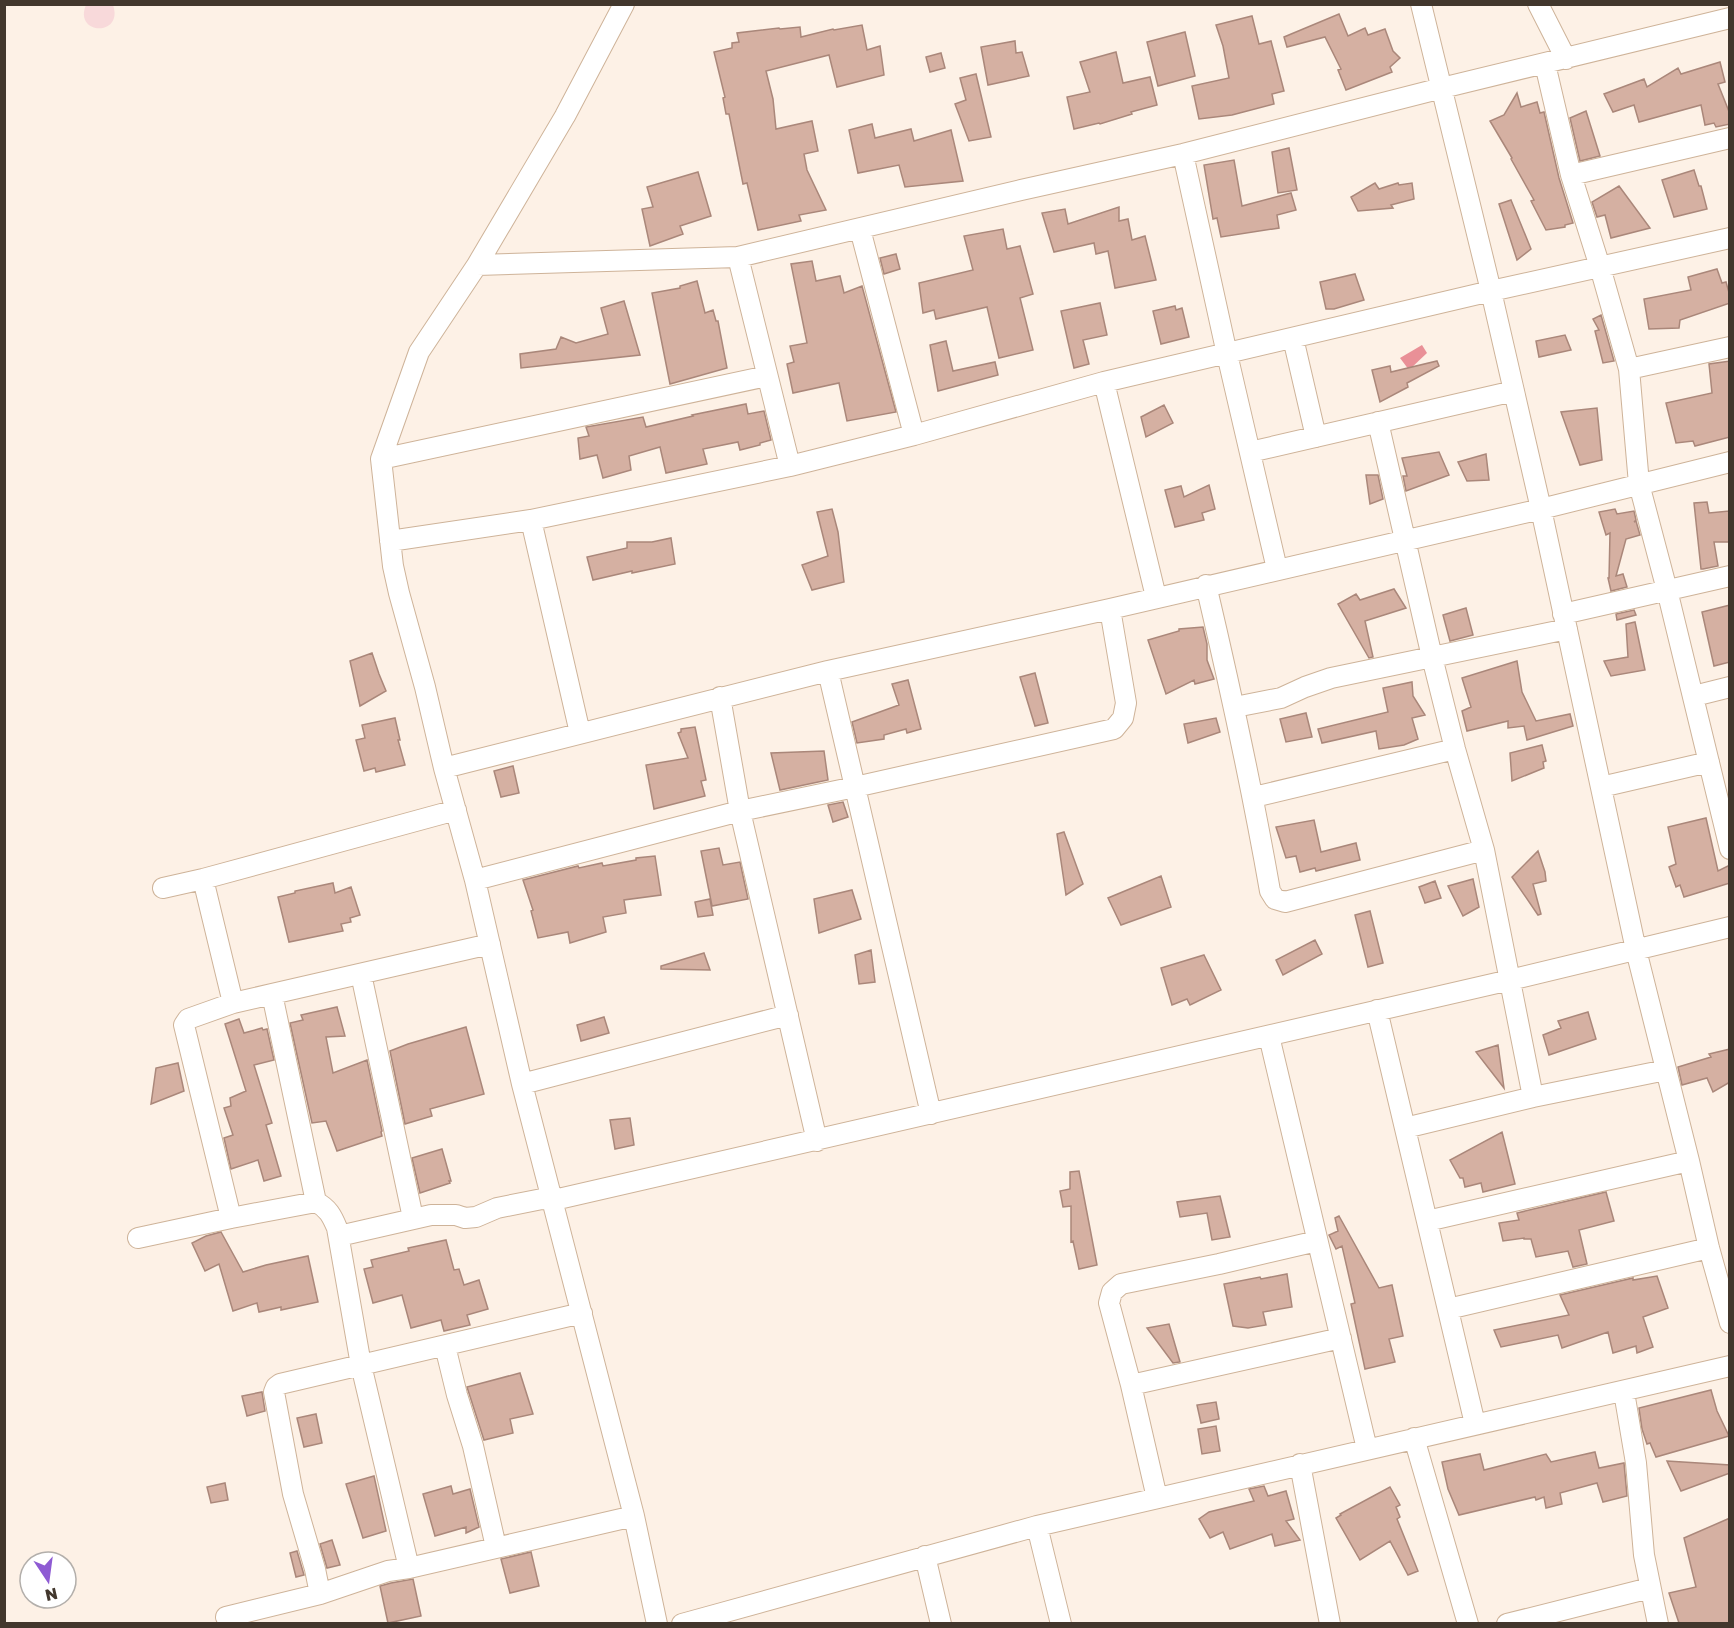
<svg xmlns="http://www.w3.org/2000/svg" width="1734" height="1628" viewBox="0 0 1734 1628" font-family="'Golos Text',sans-serif">
<rect width="100%" height="100%" fill="#fdf1e6"/>
<path fill="#f8d9da" d="M 113,5 C 124,37 73,35 86,5 Z"/>
<path fill="#e99097" d="M 1422,345 L 1427,353 L 1409,370 L 1400,358 Z"/>
<path fill="#d5b0a2" stroke="#aa877a" stroke-width="1.5" d="M 1339,14 L 1348,36 L 1365,28 L 1368,35 L 1385,29 L 1393,51 L 1400,58 L 1390,67 L 1392,72 L 1346,90 L 1338,70 L 1341,69 L 1325,37 L 1287,47 L 1284,37 Z
M 1252,16 L 1259,44 L 1271,41 L 1284,91 L 1272,94 L 1274,104 L 1232,115 L 1199,119 L 1192,86 L 1229,78 L 1223,46 L 1216,25 Z
M 862,25 L 867,50 L 880,46 L 884,75 L 837,87 L 829,55 L 766,71 L 773,99 L 776,129 L 812,121 L 818,151 L 804,154 L 807,170 L 826,210 L 799,215 L 801,221 L 758,230 L 747,183 L 743,184 L 729,114 L 726,114 L 723,98 L 725,97 L 714,52 L 732,48 L 732,43 L 739,42 L 737,33 L 779,28 L 780,29 L 800,27 L 801,37 L 833,29 L 834,30 Z
M 1185,32 L 1195,76 L 1158,86 L 1147,42 Z
M 1015,41 L 1016,53 L 1022,52 L 1029,76 L 988,85 L 981,47 Z
M 1116,52 L 1123,83 L 1150,77 L 1157,105 L 1131,112 L 1132,114 L 1100,124 L 1099,123 L 1074,129 L 1067,97 L 1090,92 L 1080,62 Z
M 941,53 L 945,68 L 930,72 L 926,57 Z
M 1720,62 L 1725,82 L 1718,84 L 1730,114 L 1730,124 L 1716,127 L 1714,123 L 1705,125 L 1701,105 L 1639,122 L 1634,105 L 1613,112 L 1604,94 L 1644,79 L 1647,87 L 1678,68 L 1681,74 Z
M 976,74 L 991,137 L 969,141 L 955,104 L 966,100 L 960,78 Z
M 1517,93 L 1521,107 L 1537,102 L 1540,113 L 1544,112 L 1559,178 L 1573,223 L 1565,225 L 1565,227 L 1546,230 L 1531,201 L 1534,200 L 1511,159 L 1512,158 L 1490,121 L 1504,115 Z
M 1586,111 L 1600,156 L 1580,161 L 1570,118 Z
M 872,124 L 875,138 L 911,129 L 914,141 L 951,130 L 963,181 L 905,187 L 899,165 L 858,173 L 849,130 Z
M 1289,148 L 1297,190 L 1278,193 L 1272,152 Z
M 1234,160 L 1242,206 L 1291,193 L 1296,210 L 1277,215 L 1279,228 L 1221,237 L 1217,218 L 1213,219 L 1204,165 Z
M 1694,170 L 1699,186 L 1701,186 L 1707,209 L 1674,217 L 1662,180 Z
M 698,172 L 711,216 L 680,226 L 683,234 L 650,246 L 642,209 L 653,207 L 647,187 Z
M 1375,183 L 1379,189 L 1398,183 L 1399,185 L 1412,183 L 1414,199 L 1391,205 L 1393,208 L 1358,211 L 1351,197 Z
M 1619,186 L 1650,228 L 1611,238 L 1605,215 L 1597,217 L 1592,202 Z
M 1511,200 L 1531,249 L 1517,260 L 1499,204 Z
M 1119,207 L 1119,221 L 1128,219 L 1132,240 L 1145,236 L 1156,280 L 1115,288 L 1108,251 L 1096,254 L 1094,243 L 1054,252 L 1042,213 L 1065,209 L 1068,224 Z
M 1003,229 L 1007,249 L 1020,246 L 1033,294 L 1020,298 L 1033,350 L 999,358 L 987,307 L 936,319 L 934,310 L 923,313 L 919,283 L 973,270 L 964,236 Z
M 896,254 L 900,269 L 884,274 L 880,258 Z
M 812,261 L 816,281 L 840,276 L 844,293 L 862,286 L 896,412 L 847,421 L 839,383 L 793,393 L 787,364 L 794,362 L 790,346 L 807,343 L 791,264 Z
M 1717,269 L 1722,283 L 1726,282 L 1730,296 L 1730,303 L 1680,320 L 1679,328 L 1649,329 L 1644,299 L 1691,290 L 1688,277 Z
M 1355,274 L 1364,300 L 1334,309 L 1326,309 L 1320,282 Z
M 697,281 L 705,313 L 713,310 L 716,321 L 718,321 L 727,368 L 670,384 L 652,293 L 680,288 L 680,286 Z
M 624,301 L 640,355 L 521,368 L 520,354 L 556,349 L 561,337 L 576,343 L 608,334 L 601,308 Z
M 1100,303 L 1107,335 L 1083,340 L 1089,364 L 1074,368 L 1061,311 Z
M 1175,306 L 1176,310 L 1182,308 L 1189,337 L 1161,344 L 1153,311 Z
M 1601,315 L 1614,361 L 1603,363 L 1595,331 L 1599,330 L 1593,319 Z
M 1565,335 L 1571,350 L 1539,357 L 1536,341 Z
M 946,341 L 953,371 L 995,362 L 998,375 L 938,391 L 930,345 Z
M 1437,361 L 1439,366 L 1407,383 L 1408,387 L 1380,402 L 1372,370 L 1390,366 L 1391,372 Z
M 1730,361 L 1730,437 L 1695,446 L 1693,441 L 1676,443 L 1666,403 L 1712,393 L 1709,364 Z
M 746,404 L 748,414 L 764,411 L 771,440 L 760,443 L 760,445 L 740,450 L 738,442 L 703,449 L 707,464 L 666,473 L 660,447 L 629,456 L 631,470 L 603,478 L 597,455 L 580,459 L 578,438 L 589,436 L 586,427 L 643,417 L 646,427 L 693,416 L 692,415 Z
M 1164,405 L 1173,423 L 1146,437 L 1141,417 Z
M 1597,408 L 1602,460 L 1580,465 L 1561,412 Z
M 1439,452 L 1449,475 L 1406,491 L 1403,476 L 1407,476 L 1402,458 Z
M 1486,454 L 1489,480 L 1467,481 L 1458,462 Z
M 1366,475 L 1378,475 L 1383,499 L 1370,504 Z
M 1209,485 L 1215,509 L 1202,513 L 1204,520 L 1175,527 L 1165,490 L 1181,486 L 1184,497 Z
M 1707,502 L 1709,513 L 1729,511 L 1730,542 L 1714,542 L 1718,566 L 1703,569 L 1701,569 L 1694,503 Z
M 832,509 L 838,532 L 844,582 L 812,590 L 802,565 L 828,556 L 817,512 Z
M 1615,509 L 1617,514 L 1634,511 L 1636,520 L 1634,522 L 1636,521 L 1640,535 L 1626,539 L 1616,576 L 1623,574 L 1627,587 L 1611,591 L 1608,578 L 1609,578 L 1610,533 L 1606,535 L 1599,512 Z
M 671,538 L 675,564 L 632,573 L 632,571 L 593,580 L 587,557 L 627,548 L 627,542 L 652,542 Z
M 1394,589 L 1406,608 L 1365,621 L 1373,657 L 1369,658 L 1338,604 L 1356,594 L 1360,600 Z
M 1730,605 L 1730,662 L 1714,666 L 1702,612 Z
M 1466,608 L 1473,635 L 1450,641 L 1443,615 Z
M 1634,610 L 1636,615 L 1617,620 L 1616,614 Z
M 1635,622 L 1645,670 L 1611,676 L 1604,661 L 1628,657 L 1626,624 Z
M 1203,627 L 1207,644 L 1207,660 L 1214,679 L 1195,684 L 1194,680 L 1166,694 L 1148,640 L 1179,631 L 1179,629 Z
M 372,653 L 379,674 L 386,691 L 360,706 L 350,661 Z
M 1517,661 L 1522,692 L 1536,721 L 1570,714 L 1573,726 L 1527,740 L 1524,726 L 1508,728 L 1508,721 L 1467,731 L 1462,711 L 1471,707 L 1462,678 Z
M 1035,673 L 1048,723 L 1035,726 L 1020,677 Z
M 908,680 L 921,729 L 907,733 L 906,729 L 884,735 L 884,739 L 857,743 L 852,722 L 899,705 L 892,684 Z
M 1412,682 L 1413,696 L 1425,715 L 1412,718 L 1418,739 L 1404,745 L 1379,749 L 1376,731 L 1322,743 L 1318,729 L 1388,712 L 1383,688 Z
M 1306,713 L 1312,737 L 1286,742 L 1280,719 Z
M 395,718 L 400,740 L 398,740 L 405,765 L 376,772 L 375,768 L 364,771 L 356,740 L 365,738 L 362,725 Z
M 1216,718 L 1220,732 L 1188,743 L 1184,724 Z
M 695,727 L 706,780 L 701,781 L 705,796 L 654,809 L 646,765 L 688,758 L 678,733 L 681,732 L 681,729 Z
M 1542,745 L 1546,761 L 1543,762 L 1544,768 L 1512,781 L 1510,753 Z
M 824,751 L 828,780 L 780,790 L 771,753 Z
M 513,766 L 519,793 L 501,797 L 494,771 Z
M 843,802 L 848,817 L 833,822 L 828,805 Z
M 1706,818 L 1718,871 L 1730,865 L 1730,883 L 1684,897 L 1680,885 L 1676,887 L 1669,867 L 1676,864 L 1668,827 Z
M 1314,820 L 1321,852 L 1356,843 L 1360,860 L 1316,871 L 1315,868 L 1300,872 L 1296,856 L 1286,858 L 1276,827 Z
M 1064,832 L 1083,884 L 1066,895 L 1057,834 Z
M 719,848 L 723,865 L 740,862 L 748,899 L 712,906 L 701,851 Z
M 1538,851 L 1545,872 L 1546,881 L 1533,884 L 1541,914 L 1538,915 L 1512,877 Z
M 655,856 L 661,895 L 624,900 L 626,913 L 603,917 L 606,932 L 570,943 L 568,932 L 538,938 L 531,911 L 533,910 L 523,880 L 578,866 L 579,868 L 602,863 L 603,866 L 636,860 L 636,858 Z
M 1161,876 L 1171,907 L 1121,925 L 1108,898 Z
M 1473,879 L 1479,907 L 1463,916 L 1448,886 Z
M 1435,881 L 1441,898 L 1425,903 L 1419,887 Z
M 333,883 L 335,893 L 351,887 L 360,915 L 350,918 L 351,922 L 341,924 L 343,931 L 289,942 L 278,897 L 295,893 L 295,891 Z
M 852,890 L 861,919 L 819,933 L 814,899 Z
M 710,899 L 713,915 L 698,917 L 695,902 Z
M 1370,911 L 1383,963 L 1368,967 L 1355,915 Z
M 1315,940 L 1322,954 L 1283,975 L 1276,960 Z
M 871,950 L 875,982 L 859,984 L 855,955 Z
M 704,953 L 710,970 L 661,969 L 661,966 Z
M 1204,955 L 1221,990 L 1190,1005 L 1187,999 L 1172,1005 L 1161,968 Z
M 337,1007 L 345,1036 L 326,1037 L 333,1073 L 367,1060 L 382,1131 L 381,1132 L 382,1136 L 337,1151 L 326,1121 L 312,1123 L 290,1023 L 303,1020 L 301,1015 Z
M 1588,1012 L 1596,1039 L 1549,1055 L 1543,1035 L 1561,1028 L 1558,1021 Z
M 604,1017 L 609,1033 L 581,1041 L 577,1025 Z
M 239,1019 L 244,1033 L 262,1028 L 263,1030 L 267,1029 L 274,1060 L 254,1065 L 272,1123 L 266,1125 L 281,1176 L 264,1181 L 258,1160 L 231,1169 L 224,1138 L 233,1135 L 224,1108 L 231,1106 L 230,1098 L 246,1091 L 225,1024 Z
M 466,1027 L 484,1094 L 430,1109 L 432,1116 L 405,1124 L 390,1051 L 408,1044 Z
M 1498,1045 L 1504,1088 L 1476,1052 Z
M 1730,1049 L 1730,1082 L 1713,1092 L 1707,1078 L 1682,1085 L 1678,1067 L 1711,1057 L 1709,1054 Z
M 178,1063 L 184,1091 L 151,1104 L 156,1068 Z
M 630,1118 L 634,1145 L 615,1149 L 610,1120 Z
M 1502,1132 L 1515,1184 L 1483,1192 L 1481,1183 L 1465,1187 L 1463,1178 L 1460,1178 L 1450,1160 Z
M 442,1149 L 451,1181 L 449,1181 L 450,1183 L 420,1193 L 412,1158 Z
M 1079,1171 L 1097,1265 L 1079,1269 L 1073,1241 L 1071,1242 L 1071,1206 L 1063,1207 L 1060,1191 L 1070,1189 L 1070,1172 Z
M 1606,1192 L 1614,1221 L 1579,1230 L 1587,1264 L 1573,1267 L 1568,1251 L 1536,1257 L 1531,1239 L 1524,1239 L 1524,1238 L 1503,1241 L 1499,1223 L 1519,1220 L 1517,1213 Z
M 1220,1196 L 1230,1237 L 1212,1240 L 1207,1213 L 1180,1217 L 1177,1202 Z
M 1339,1216 L 1379,1288 L 1392,1285 L 1403,1336 L 1389,1339 L 1395,1362 L 1365,1369 L 1351,1304 L 1355,1303 L 1342,1246 L 1336,1249 L 1329,1235 L 1338,1231 L 1335,1218 Z
M 221,1232 L 243,1272 L 266,1265 L 308,1256 L 318,1302 L 281,1310 L 281,1307 L 259,1312 L 257,1303 L 233,1311 L 219,1264 L 205,1271 L 192,1243 L 206,1236 Z
M 446,1240 L 454,1270 L 459,1269 L 464,1285 L 479,1280 L 488,1309 L 467,1315 L 470,1325 L 444,1331 L 441,1320 L 411,1328 L 402,1295 L 373,1303 L 364,1269 L 373,1267 L 371,1260 L 409,1251 L 408,1248 Z
M 1287,1274 L 1292,1307 L 1263,1312 L 1266,1325 L 1248,1328 L 1233,1326 L 1224,1284 L 1260,1277 L 1261,1279 Z
M 1657,1276 L 1668,1308 L 1643,1317 L 1653,1347 L 1637,1353 L 1636,1346 L 1613,1353 L 1608,1332 L 1562,1348 L 1558,1335 L 1501,1347 L 1494,1330 L 1569,1315 L 1560,1295 L 1633,1278 L 1633,1280 Z
M 1169,1324 L 1180,1362 L 1173,1363 L 1147,1328 Z
M 520,1373 L 533,1414 L 510,1419 L 513,1433 L 484,1440 L 467,1387 Z
M 1711,1390 L 1717,1411 L 1729,1436 L 1656,1457 L 1650,1443 L 1647,1444 L 1642,1429 L 1639,1408 Z
M 262,1392 L 265,1411 L 247,1416 L 242,1396 Z
M 1216,1402 L 1219,1419 L 1201,1423 L 1197,1405 Z
M 316,1414 L 322,1443 L 304,1447 L 297,1418 Z
M 1216,1426 L 1220,1451 L 1202,1454 L 1198,1429 Z
M 1595,1452 L 1599,1468 L 1624,1463 L 1627,1496 L 1603,1502 L 1597,1483 L 1560,1493 L 1562,1504 L 1546,1508 L 1544,1497 L 1536,1500 L 1535,1497 L 1459,1515 L 1448,1489 L 1442,1462 L 1480,1454 L 1484,1470 L 1546,1454 L 1551,1462 Z
M 1667,1461 L 1730,1465 L 1730,1473 L 1681,1491 Z
M 374,1476 L 386,1531 L 363,1538 L 346,1484 Z
M 225,1483 L 228,1500 L 211,1503 L 207,1487 Z
M 451,1486 L 453,1494 L 470,1489 L 479,1527 L 466,1533 L 466,1527 L 435,1536 L 423,1494 Z
M 1264,1486 L 1268,1496 L 1286,1491 L 1294,1519 L 1286,1521 L 1300,1540 L 1275,1546 L 1272,1534 L 1230,1549 L 1223,1532 L 1210,1538 L 1199,1519 L 1209,1512 L 1254,1501 L 1249,1489 Z
M 1390,1487 L 1400,1505 L 1396,1507 L 1400,1517 L 1397,1519 L 1418,1571 L 1408,1575 L 1390,1541 L 1360,1560 L 1336,1518 L 1341,1515 L 1340,1514 Z
M 1730,1518 L 1730,1623 L 1679,1623 L 1669,1593 L 1696,1587 L 1684,1538 Z
M 332,1540 L 340,1565 L 327,1568 L 320,1544 Z
M 297,1551 L 304,1575 L 296,1577 L 290,1553 Z
M 531,1552 L 539,1586 L 510,1593 L 501,1559 Z
M 413,1579 L 421,1616 L 388,1623 L 380,1586 L 391,1583 Z"/>
<g fill="none" stroke-linecap="round" stroke-linejoin="round">
<defs>
<path id="street" d="M 624,4 L 565,116 L 477,265 L 419,352 L 381,459 L 393,566 L 399,593 L 425,687 L 444,768 L 475,880 L 522,1084 L 634,1516 L 657,1624
M 1421,4 L 1491,291 L 1541,509 L 1636,950 L 1689,1161 L 1709,1248 L 1730,1323
M 1538,4 L 1566,59
M 1545,64 L 1571,175 L 1600,267 L 1629,369 L 1639,484 L 1667,590 L 1730,849
M 1183,154 L 1227,354 L 1277,569
M 1571,175 L 1730,138
M 860,229 L 914,435
M 738,257 L 790,466
M 477,265 L 738,257 L 1021,190 L 1183,154 L 1442,88 L 1730,18
M 1293,338 L 1316,437
M 1629,369 L 1730,347
M 1104,382 L 1156,597
M 1378,422 L 1432,657 L 1455,749 L 1484,850 L 1533,1097
M 1250,452 L 1514,391
M 381,459 L 767,376
M 531,520 L 580,733
M 390,541 L 531,520 L 790,466 L 914,435 L 1104,382 L 1491,291 L 1730,238
M 1206,585 C 1230,687 1252,788 1270,891 L 1275,899 L 1285,902 L 1484,850
M 1563,614 L 1730,576
M 828,671 L 931,1114
M 1694,696 L 1730,687
M 720,697 L 740,811 L 817,1141
M 1235,707 L 1281,698 L 1305,687 L 1331,678 L 1567,629
M 444,768 L 828,671 L 1110,609 L 1541,509 L 1730,462
M 1601,787 L 1709,762
M 1254,797 L 1455,749
M 203,879 L 233,1003
M 475,880 L 740,811 L 855,787 L 1114,729 L 1123,718 L 1126,703 L 1110,609
M 163,888 L 203,879 L 456,810
M 361,974 L 413,1218
M 272,994 L 316,1202
M 1377,1010 L 1475,1424
M 1269,1036 L 1367,1449
M 522,1084 L 788,1015
M 1405,1128 L 1533,1097 L 1666,1070
M 231,1218 L 184,1025 L 188,1019 L 233,1003 L 272,994 L 490,944
M 1427,1221 L 1689,1161
M 339,1236 L 431,1215 L 456,1215 L 465,1218 L 476,1217 L 497,1208 L 542,1199 L 554,1200 L 1510,980 L 1730,927
M 138,1238 L 231,1218 L 316,1202 C 328,1208 332,1216 337,1228 L 361,1365 L 409,1568
M 1448,1309 L 1709,1248
M 445,1346 L 457,1395 L 473,1446 L 496,1547
M 1131,1385 L 1109,1303 L 1112,1292 L 1121,1284 L 1219,1264 L 1317,1241
M 1624,1392 L 1636,1463 L 1644,1555 L 1658,1624
M 1414,1438 L 1468,1624
M 1300,1464 L 1330,1624
M 1157,1498 L 1131,1385 L 1341,1338
M 1037,1526 L 1061,1624
M 925,1556 L 941,1624
M 320,1594 L 315,1569 L 293,1494 L 274,1392 L 276,1387 L 280,1384 L 582,1313
M 226,1617 L 320,1594 L 388,1571 L 409,1568 L 634,1516
M 682,1624 L 1037,1526 L 1730,1366
M 1507,1624 L 1650,1588"/>
</defs>
<use href="#street" stroke="#ceb399" stroke-width="22"/>
<use href="#street" stroke="#fff" stroke-width="20"/>
</g>
<rect width="1734" height="1628" fill="none" stroke="#42372d" stroke-width="12"/>
<g transform="translate(48 1580) rotate(167)"><circle r="28" fill="#ffffff" stroke="#b3afab" stroke-width="1.5"/>
<path d="M0-4.5L10 22L0 15L-10 22Z" fill="#8e5bd3"/>
<text y="-9" font-size="16" font-weight="bold" text-anchor="middle" fill="#42372d">N</text>
</g>
</svg>
